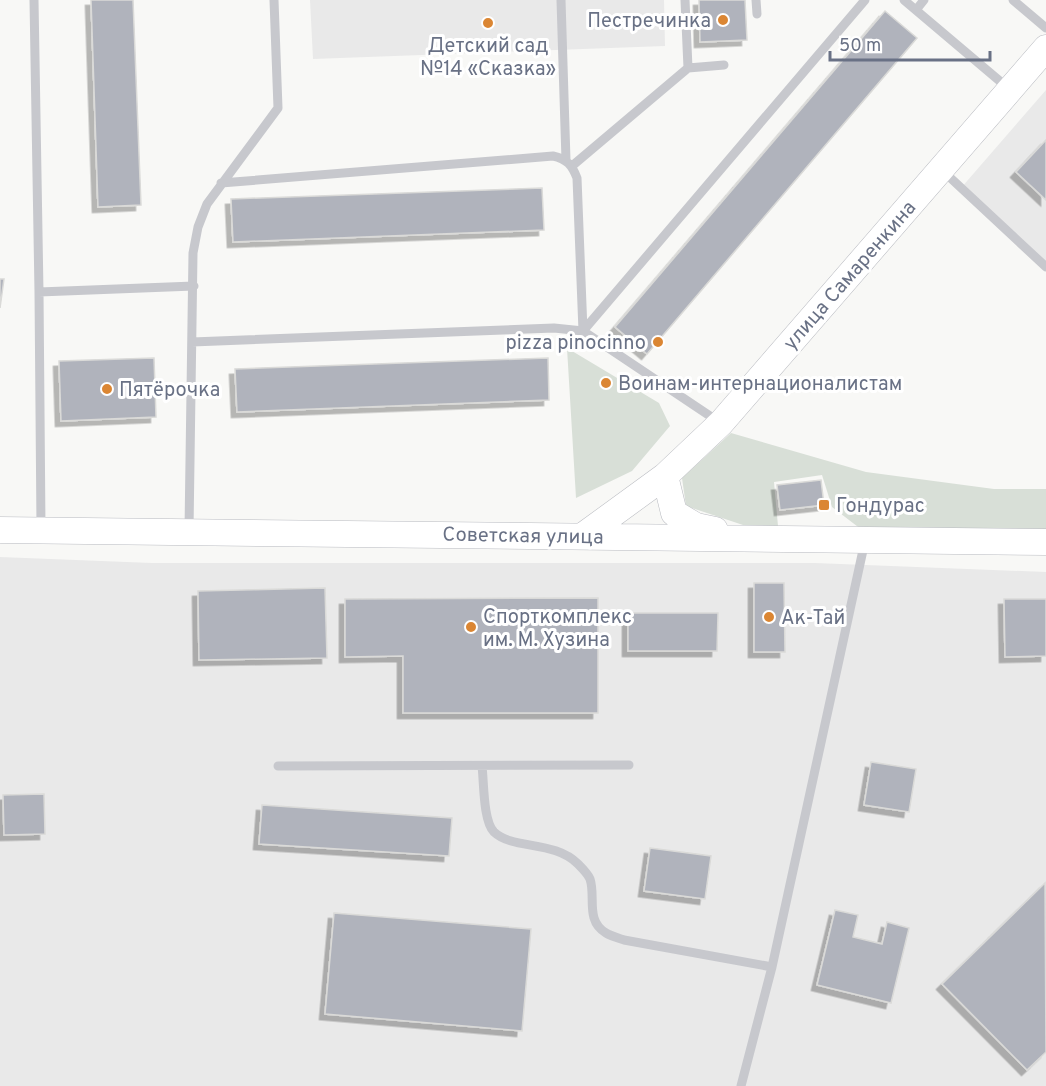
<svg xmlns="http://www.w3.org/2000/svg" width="1046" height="1086" viewBox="0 0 1046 1086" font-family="Overpass,sans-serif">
<defs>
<filter id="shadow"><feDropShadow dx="-5.5" dy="5.5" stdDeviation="0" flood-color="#0004"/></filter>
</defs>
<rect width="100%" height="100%" fill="#f8f8f6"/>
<path fill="#e9e9e9" d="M 310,0 L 664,0 L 665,46 L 313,59 Z
M 1046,90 L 1046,267 L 961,188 Z
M 0,557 L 152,563 L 815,563 L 1046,572 L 1046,1086 L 0,1086 Z"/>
<path fill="#d8dfd7" d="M 567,348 L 659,403 L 670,426 L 632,471 L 576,498 Z
M 731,433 L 866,472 L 994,489 L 1046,489 L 1046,536 L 866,533 L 832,507 L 822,475 L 774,482 L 778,526 L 746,526 L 686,506 L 682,478 Z"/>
<path fill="#b0b3bc" stroke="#dadad8" stroke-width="1.5" filter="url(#shadow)" d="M 91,0 L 133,0 L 141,205 L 98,207 Z
M 699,0 L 745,0 L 747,40 L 700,42 Z
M 885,11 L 917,38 L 647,354 L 615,327 Z
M 1046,140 L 1046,200 L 1016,172 Z
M 542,188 L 544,230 L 233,242 L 231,199 Z
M 0,279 L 4,279 L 0,308 Z
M 154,358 L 156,417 L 61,421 L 59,361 Z
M 548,358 L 549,400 L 237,412 L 235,369 Z
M 821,480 L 824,505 L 780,510 L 777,485 Z
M 754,583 L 784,583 L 785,652 L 754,652 Z
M 325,588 L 327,658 L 199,660 L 198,591 Z
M 598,598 L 598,713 L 403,713 L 403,656 L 345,657 L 345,599 Z
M 1004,599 L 1046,599 L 1046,656 L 1005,657 Z
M 628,613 L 718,613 L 717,651 L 628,651 Z
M 871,762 L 916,769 L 909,812 L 864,805 Z
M 44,794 L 45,834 L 4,835 L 3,795 Z
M 262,805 L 452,818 L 449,856 L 259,844 Z
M 650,848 L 711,856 L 705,899 L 644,891 Z
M 1045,883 L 1046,1052 L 1027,1070 L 942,984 Z
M 835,910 L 858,915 L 853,937 L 882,944 L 887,922 L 909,928 L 891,1003 L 817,985 Z
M 334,913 L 531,929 L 522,1031 L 325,1014 Z"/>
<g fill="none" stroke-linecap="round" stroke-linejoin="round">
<defs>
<path id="secondary" d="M 665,476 L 674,513 L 696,526 L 715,530
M 0,530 L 1046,542
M 584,535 L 665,476 L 721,423 L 1046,48"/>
</defs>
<use href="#secondary" stroke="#b9bbc1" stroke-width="27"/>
<path stroke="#c7c8cd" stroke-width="9" d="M 34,0 L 39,292 L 41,528
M 561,0 L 566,160
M 685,0 L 688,68
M 756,0 L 757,14
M 904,0 L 1008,88
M 1013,0 L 1046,28
M 916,10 L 924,0
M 572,166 L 688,68 L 724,65
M 943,171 L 1046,267
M 221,183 L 553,156 C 567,159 572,165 577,178 L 583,331
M 39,292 L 194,286
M 583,331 L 865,0
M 192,342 L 554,328 L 583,331 L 719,422
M 189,530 L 193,253 L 198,227 L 207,204 L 278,108 L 274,0
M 278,766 L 629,765
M 482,766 C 484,782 483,821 494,832 C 513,850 554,840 578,864 C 582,868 588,874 590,879 C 596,896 585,921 606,933 C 611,936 618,938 624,940 L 772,967
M 741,1086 L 772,967 L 865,541"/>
<use href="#secondary" stroke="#fff" stroke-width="26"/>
</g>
<g fill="#db8633" stroke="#fff" stroke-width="2">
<circle cx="723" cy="20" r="6"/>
<circle cx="488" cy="23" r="6"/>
<circle cx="658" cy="342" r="6"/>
<circle cx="606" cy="383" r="6"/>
<circle cx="107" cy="389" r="6"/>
<rect x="818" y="499" width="12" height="12" rx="3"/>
<circle cx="769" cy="617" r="6"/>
<circle cx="471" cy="627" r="6"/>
</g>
<g text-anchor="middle" stroke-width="6" stroke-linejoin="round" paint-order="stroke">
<g font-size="20" fill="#697185" stroke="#fff" text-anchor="start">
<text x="711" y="27" text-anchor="end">Пестречинка</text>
<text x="488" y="52" text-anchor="middle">Детский сад<tspan x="488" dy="23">№14 «Сказка»</tspan></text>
<text x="646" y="349" text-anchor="end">pizza pinocinno</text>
<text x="618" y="390">Воинам-интернационалистам</text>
<text x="119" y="396">Пятёрочка</text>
<text x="836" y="512">Гондурас</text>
<text x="483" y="623">Спорткомплекс<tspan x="483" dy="23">им. М. Хузина</tspan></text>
<text x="781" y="624">Ак-Тай</text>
</g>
<g font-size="20" fill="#697185" stroke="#fff">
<text transform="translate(849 275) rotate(-49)" y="7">улица Самаренкина</text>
<text transform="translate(523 535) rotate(1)" y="7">Советская улица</text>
</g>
</g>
<path d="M830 51v9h160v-9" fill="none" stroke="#697185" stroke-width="3"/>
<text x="839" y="51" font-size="18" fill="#697185" stroke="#ffffff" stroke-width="4.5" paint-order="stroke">50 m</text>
</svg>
